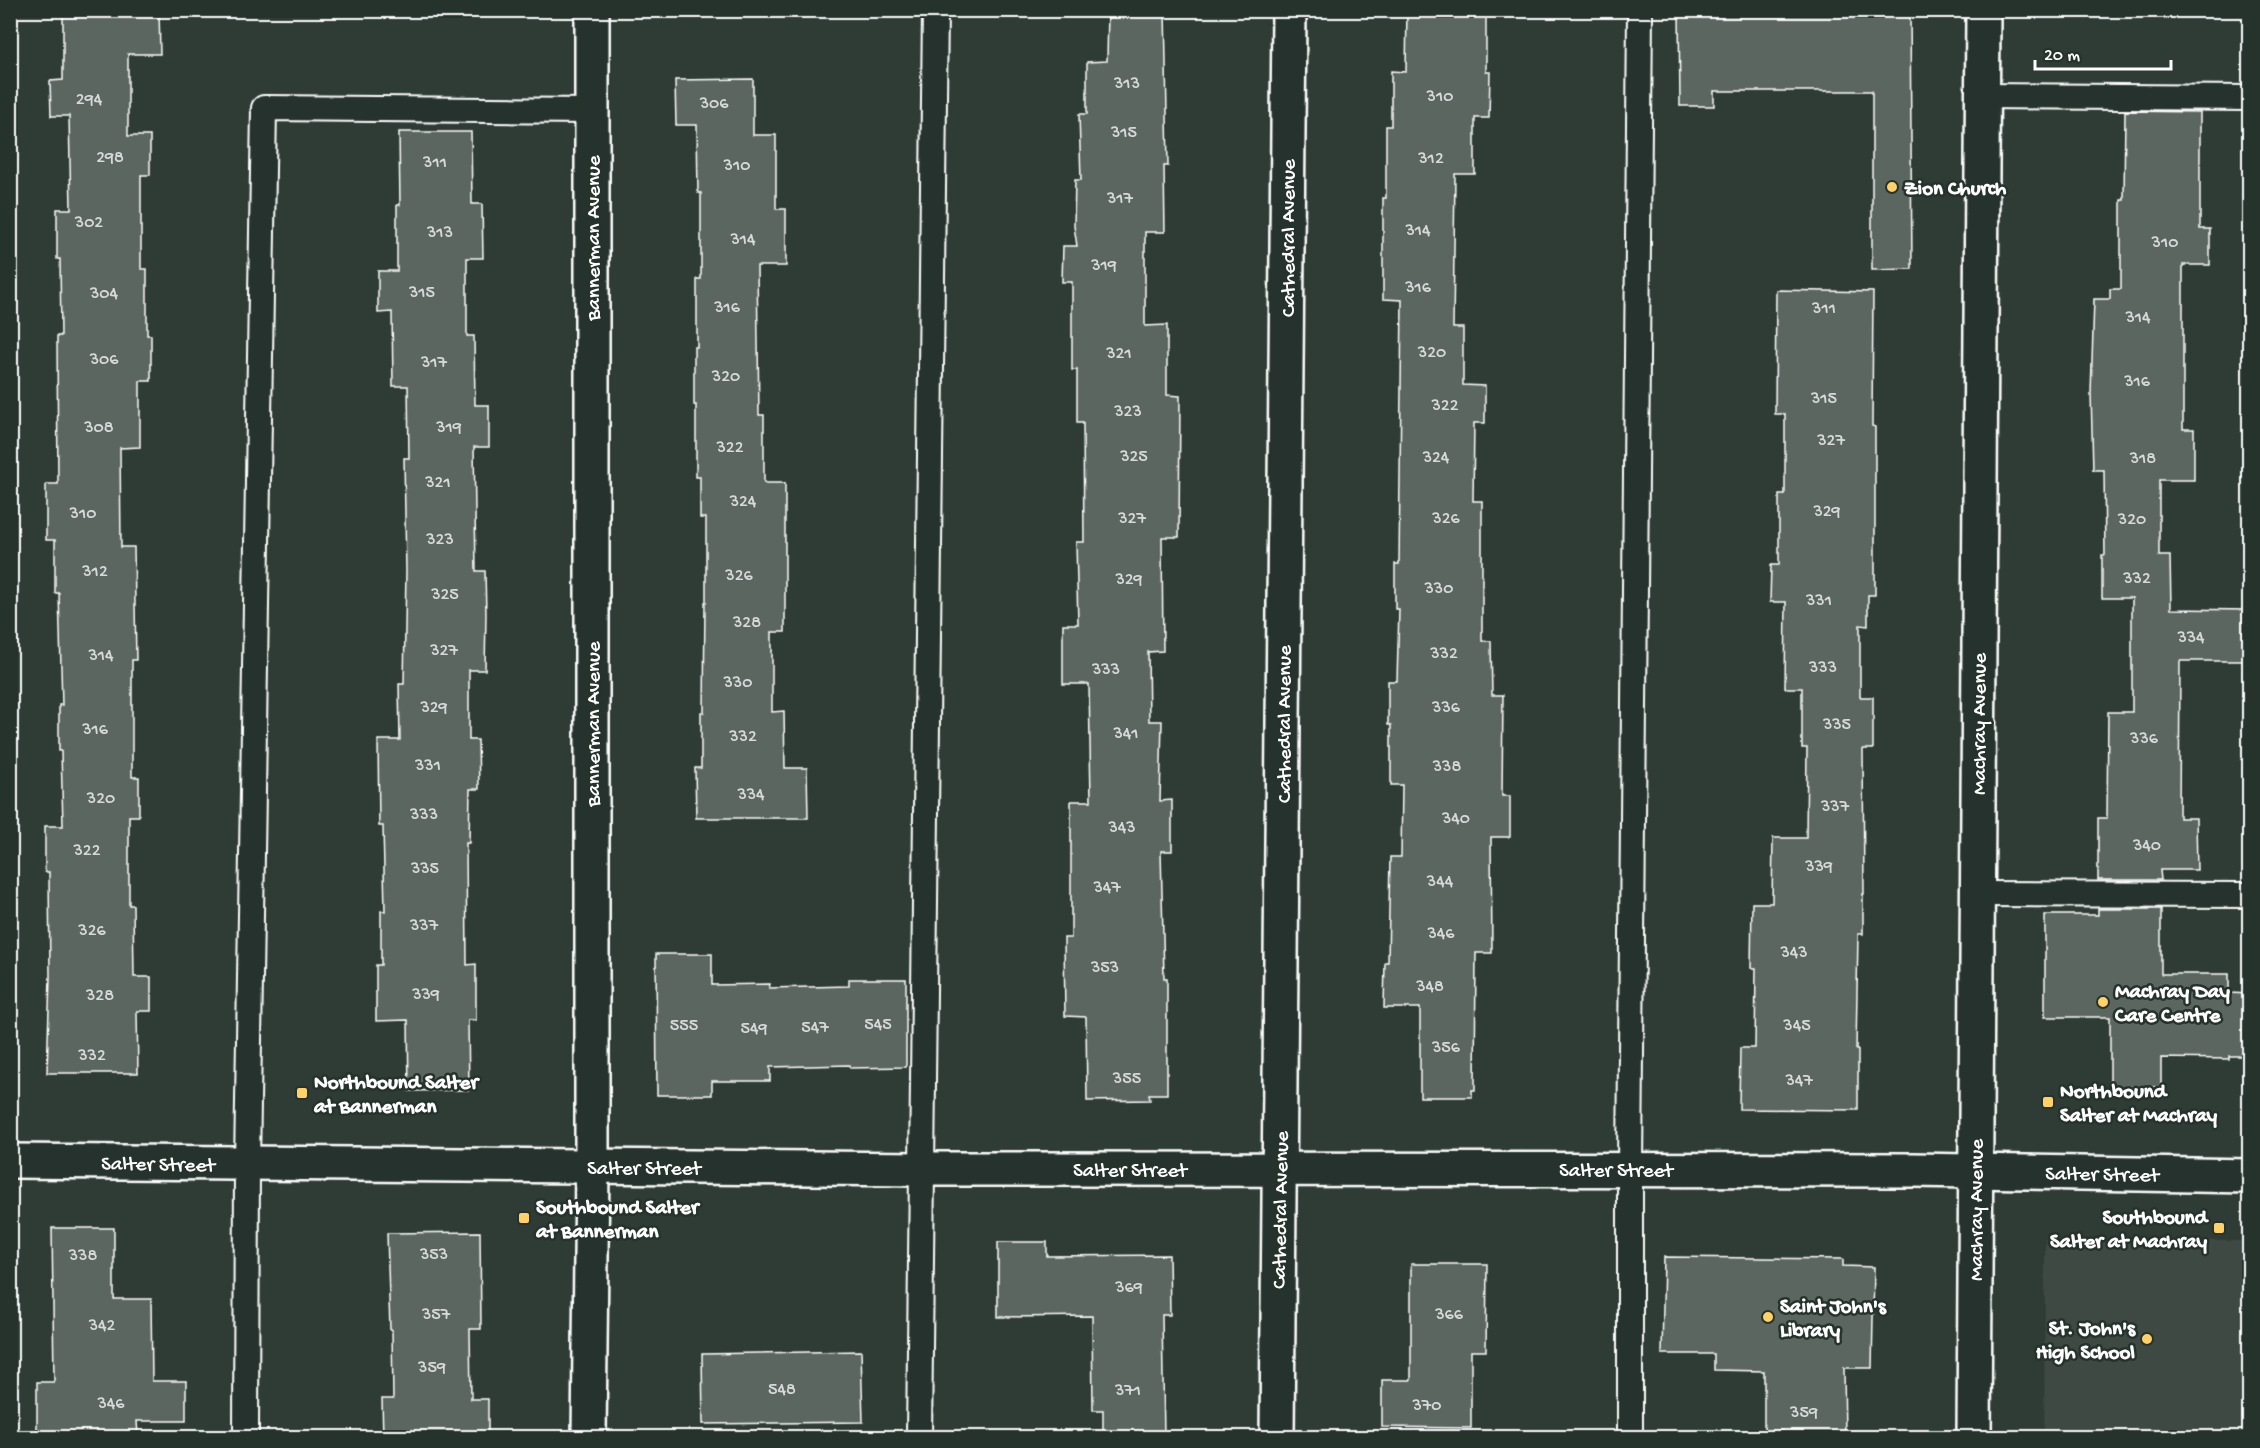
<svg xmlns="http://www.w3.org/2000/svg" width="2260" height="1448" viewBox="0 0 2260 1448" font-family="'Gochi Hand',sans-serif">
<rect width="100%" height="100%" fill="#2f3b35"/>
<filter id="ink" filterUnits="userSpaceOnUse"><feTurbulence type="fractalNoise" baseFrequency=".0167" numOctaves="2"/><feDisplacementMap in="SourceGraphic" scale="12" xChannelSelector="R" yChannelSelector="G"/><feConvolveMatrix kernelMatrix="1 2 1 2 8 2 1 2 1" color-interpolation-filters="sRGB"/></filter>
<g filter="url(#ink)">
<path fill="#3c4842" d="M 2045,1239 L 2249,1241 L 2249,1437 L 2044,1437 Z"/>
<path fill="#5b6661" stroke="#fff" stroke-width="1.5" d="M 87,10 L 159,10 L 160,54 L 128,54 L 128,136 L 150,136 L 150,175 L 141,175 L 141,269 L 147,269 L 147,335 L 151,335 L 151,381 L 140,381 L 140,447 L 120,448 L 121,547 L 134,547 L 136,660 L 132,660 L 132,777 L 139,777 L 139,816 L 129,816 L 129,905 L 133,905 L 134,977 L 151,977 L 151,1011 L 137,1011 L 138,1073 L 47,1073 L 50,977 L 49,872 L 45,872 L 45,826 L 63,826 L 61,751 L 59,751 L 59,705 L 62,705 L 59,593 L 55,593 L 55,540 L 46,540 L 46,484 L 58,484 L 57,336 L 61,336 L 60,259 L 57,259 L 57,209 L 71,209 L 69,116 L 51,116 L 50,81 L 63,80 L 63,12 Z
M 1108,10 L 1165,10 L 1168,166 L 1164,166 L 1165,232 L 1145,232 L 1145,326 L 1167,325 L 1167,395 L 1180,396 L 1179,537 L 1162,537 L 1163,651 L 1148,652 L 1149,721 L 1162,721 L 1160,801 L 1172,800 L 1172,851 L 1161,851 L 1164,978 L 1167,978 L 1167,1094 L 1149,1094 L 1150,1100 L 1087,1101 L 1086,1017 L 1065,1016 L 1064,938 L 1071,938 L 1071,801 L 1091,801 L 1089,684 L 1063,684 L 1063,624 L 1078,624 L 1076,542 L 1084,542 L 1083,423 L 1077,423 L 1077,370 L 1072,370 L 1072,282 L 1062,282 L 1063,246 L 1077,246 L 1074,226 L 1075,180 L 1081,180 L 1079,114 L 1087,114 L 1087,62 L 1107,61 Z
M 1407,10 L 1486,10 L 1486,72 L 1490,72 L 1489,118 L 1475,118 L 1475,174 L 1455,174 L 1453,328 L 1463,328 L 1463,385 L 1485,386 L 1485,423 L 1474,423 L 1473,501 L 1482,501 L 1482,641 L 1491,641 L 1492,695 L 1503,695 L 1502,796 L 1510,796 L 1510,837 L 1491,837 L 1492,953 L 1476,953 L 1475,1090 L 1472,1090 L 1472,1097 L 1420,1097 L 1420,1008 L 1384,1008 L 1385,962 L 1388,962 L 1390,857 L 1401,857 L 1402,785 L 1391,785 L 1391,725 L 1388,725 L 1388,681 L 1397,681 L 1399,609 L 1395,609 L 1395,564 L 1399,564 L 1402,300 L 1383,299 L 1383,198 L 1386,198 L 1386,126 L 1391,126 L 1391,71 L 1406,72 Z
M 1679,10 L 1910,10 L 1912,269 L 1872,270 L 1872,91 L 1714,91 L 1714,106 L 1680,106 Z
M 753,79 L 753,135 L 776,135 L 776,209 L 786,209 L 786,266 L 757,266 L 759,415 L 764,415 L 764,483 L 785,483 L 785,632 L 772,632 L 772,712 L 784,711 L 785,768 L 807,768 L 808,818 L 696,818 L 695,768 L 701,768 L 701,712 L 704,712 L 705,602 L 706,602 L 706,518 L 700,518 L 700,477 L 696,477 L 696,405 L 694,405 L 694,347 L 697,347 L 697,279 L 701,279 L 701,193 L 698,193 L 697,125 L 676,125 L 675,80 Z
M 2125,111 L 2200,112 L 2200,229 L 2210,229 L 2210,265 L 2183,265 L 2183,429 L 2194,429 L 2194,480 L 2159,480 L 2159,556 L 2170,556 L 2171,609 L 2250,610 L 2249,661 L 2180,661 L 2179,818 L 2196,818 L 2197,870 L 2160,870 L 2161,880 L 2098,880 L 2098,818 L 2107,818 L 2108,712 L 2132,712 L 2132,598 L 2102,598 L 2102,555 L 2105,555 L 2104,470 L 2093,470 L 2091,393 L 2094,299 L 2110,299 L 2110,289 L 2121,289 L 2121,200 L 2124,200 Z
M 399,132 L 471,132 L 472,204 L 482,204 L 483,258 L 467,258 L 467,336 L 474,336 L 475,405 L 489,405 L 489,447 L 474,447 L 476,571 L 485,571 L 486,614 L 485,670 L 469,670 L 469,740 L 478,740 L 479,789 L 470,789 L 469,843 L 466,843 L 467,965 L 476,964 L 476,1020 L 468,1020 L 469,1090 L 409,1091 L 408,1020 L 376,1021 L 376,965 L 381,965 L 381,911 L 385,911 L 383,826 L 379,826 L 378,740 L 400,740 L 399,684 L 404,684 L 406,571 L 404,458 L 409,458 L 408,386 L 393,386 L 392,312 L 378,313 L 378,271 L 397,271 L 397,205 L 400,205 Z
M 1776,290 L 1873,292 L 1872,426 L 1875,427 L 1875,595 L 1868,595 L 1868,626 L 1860,625 L 1860,697 L 1873,697 L 1873,749 L 1863,749 L 1864,894 L 1863,894 L 1863,934 L 1858,934 L 1856,1050 L 1858,1050 L 1858,1110 L 1739,1109 L 1740,1048 L 1755,1048 L 1756,968 L 1751,968 L 1752,903 L 1772,903 L 1773,838 L 1806,838 L 1807,748 L 1802,748 L 1802,688 L 1785,688 L 1786,602 L 1770,602 L 1771,565 L 1779,565 L 1779,495 L 1785,495 L 1785,414 L 1775,414 Z
M 2098,909 L 2161,909 L 2161,974 L 2229,974 L 2229,993 L 2250,994 L 2250,1056 L 2229,1056 L 2229,1059 L 2161,1058 L 2161,1087 L 2110,1087 L 2110,1017 L 2045,1017 L 2045,915 L 2098,915 Z
M 656,954 L 712,954 L 712,985 L 770,984 L 769,988 L 849,986 L 849,979 L 906,979 L 906,1067 L 850,1068 L 849,1065 L 770,1067 L 770,1081 L 712,1081 L 712,1095 L 657,1095 Z
M 52,1228 L 114,1228 L 114,1299 L 151,1299 L 152,1381 L 186,1381 L 186,1421 L 137,1421 L 138,1436 L 37,1437 L 37,1382 L 54,1382 Z
M 480,1232 L 481,1329 L 470,1329 L 471,1399 L 488,1399 L 488,1437 L 383,1437 L 382,1399 L 393,1399 L 392,1330 L 390,1330 L 387,1233 Z
M 998,1242 L 1047,1242 L 1047,1256 L 1169,1255 L 1170,1315 L 1162,1315 L 1164,1437 L 1103,1437 L 1103,1410 L 1093,1410 L 1092,1316 L 998,1317 Z
M 1664,1257 L 1843,1259 L 1843,1266 L 1874,1267 L 1872,1368 L 1844,1368 L 1845,1437 L 1782,1436 L 1782,1431 L 1764,1431 L 1764,1371 L 1714,1370 L 1714,1354 L 1662,1354 Z
M 1411,1264 L 1487,1264 L 1486,1351 L 1471,1351 L 1471,1428 L 1382,1427 L 1382,1380 L 1411,1380 Z
M 861,1351 L 863,1422 L 703,1424 L 702,1354 Z"/>
<g fill="none" stroke-linecap="round" stroke-linejoin="round">
<defs>
<path id="service" d="M 1982,96 L 2250,98
M 1977,894 L 2250,895
M 246,1438 L 247,1164 L 264,108 L 592,111
M 919,1438 L 935,10
M 1630,1438 L 1630,1169 L 1640,10"/>
<path id="minor" d="M 589,1438 L 592,1167 L 592,10
M 1277,1438 L 1289,10
M 1974,1438 L 1983,10"/>
<path id="secondary" d="M 10,1161 L 923,1169 L 1913,1170 L 2250,1176"/>
</defs>
<use href="#service" stroke="#fff" stroke-width="28"/>
<use href="#minor" stroke="#fff" stroke-width="38"/>
<use href="#secondary" stroke="#fff" stroke-width="38"/>
<use href="#service" stroke="#26332d" stroke-width="24"/>
<use href="#minor" stroke="#26332d" stroke-width="33"/>
<use href="#secondary" stroke="#26332d" stroke-width="33"/>
</g>
</g>
<g fill="#ffd166" stroke="#26332d" stroke-width="2">
<circle cx="1892" cy="187" r="6"/>
<circle cx="2103" cy="1002" r="6"/>
<rect x="296" y="1087" width="12" height="12" rx="3"/>
<rect x="2042" y="1096" width="12" height="12" rx="3"/>
<rect x="518" y="1212" width="12" height="12" rx="3"/>
<rect x="2213" y="1222" width="12" height="12" rx="3"/>
<circle cx="1768" cy="1317" r="6"/>
<circle cx="2147" cy="1339" r="6"/>
</g>
<g text-anchor="middle" stroke-width="5" stroke-linejoin="round" paint-order="stroke">
<g font-size="18" fill="#d6d9d8">
<text x="1127" y="88">313</text>
<text x="1440" y="101">310</text>
<text x="89" y="104">294</text>
<text x="714" y="108">306</text>
<text x="1124" y="137">315</text>
<text x="110" y="162">298</text>
<text x="1431" y="163">312</text>
<text x="435" y="167">311</text>
<text x="737" y="170">310</text>
<text x="1120" y="203">317</text>
<text x="89" y="227">302</text>
<text x="1418" y="235">314</text>
<text x="440" y="237">313</text>
<text x="743" y="244">314</text>
<text x="2165" y="247">310</text>
<text x="1104" y="270">319</text>
<text x="1418" y="292">316</text>
<text x="422" y="297">315</text>
<text x="104" y="298">304</text>
<text x="727" y="312">316</text>
<text x="1824" y="313">311</text>
<text x="2138" y="322">314</text>
<text x="1432" y="357">320</text>
<text x="1119" y="358">321</text>
<text x="104" y="364">306</text>
<text x="434" y="367">317</text>
<text x="726" y="381">320</text>
<text x="2137" y="386">316</text>
<text x="1824" y="403">315</text>
<text x="1445" y="410">322</text>
<text x="1128" y="416">323</text>
<text x="99" y="432">308</text>
<text x="449" y="432">319</text>
<text x="1831" y="445">327</text>
<text x="730" y="452">322</text>
<text x="1134" y="461">325</text>
<text x="1436" y="462">324</text>
<text x="2143" y="463">318</text>
<text x="438" y="487">321</text>
<text x="743" y="506">324</text>
<text x="1827" y="516">329</text>
<text x="83" y="518">310</text>
<text x="1132" y="523">327</text>
<text x="1446" y="523">326</text>
<text x="2132" y="524">320</text>
<text x="440" y="544">323</text>
<text x="95" y="576">312</text>
<text x="739" y="580">326</text>
<text x="2137" y="583">332</text>
<text x="1129" y="584">329</text>
<text x="1439" y="593">330</text>
<text x="445" y="599">325</text>
<text x="1819" y="605">331</text>
<text x="747" y="627">328</text>
<text x="2191" y="642">334</text>
<text x="444" y="655">327</text>
<text x="1444" y="658">332</text>
<text x="101" y="660">314</text>
<text x="1823" y="672">333</text>
<text x="1106" y="674">333</text>
<text x="738" y="687">330</text>
<text x="434" y="712">329</text>
<text x="1446" y="712">336</text>
<text x="1837" y="729">335</text>
<text x="95" y="734">316</text>
<text x="1126" y="738">341</text>
<text x="743" y="741">332</text>
<text x="2144" y="743">336</text>
<text x="428" y="770">331</text>
<text x="1447" y="771">338</text>
<text x="751" y="799">334</text>
<text x="101" y="803">320</text>
<text x="1835" y="811">337</text>
<text x="424" y="819">333</text>
<text x="1456" y="823">340</text>
<text x="1122" y="832">343</text>
<text x="2147" y="850">340</text>
<text x="87" y="855">322</text>
<text x="1819" y="871">339</text>
<text x="425" y="873">335</text>
<text x="1440" y="886">344</text>
<text x="1107" y="892">347</text>
<text x="424" y="930">337</text>
<text x="92" y="935">326</text>
<text x="1441" y="938">346</text>
<text x="1794" y="957">343</text>
<text x="1105" y="972">353</text>
<text x="1430" y="991">348</text>
<text x="426" y="999">339</text>
<text x="100" y="1000">328</text>
<text x="878" y="1029">545</text>
<text x="684" y="1030">555</text>
<text x="1797" y="1030">345</text>
<text x="815" y="1032">547</text>
<text x="754" y="1033">549</text>
<text x="1446" y="1052">356</text>
<text x="92" y="1060">332</text>
<text x="1127" y="1083">355</text>
<text x="1799" y="1085">347</text>
<text x="434" y="1259">353</text>
<text x="83" y="1260">338</text>
<text x="1129" y="1292">369</text>
<text x="436" y="1319">357</text>
<text x="1449" y="1319">366</text>
<text x="102" y="1330">342</text>
<text x="432" y="1372">359</text>
<text x="782" y="1394">548</text>
<text x="1128" y="1395">371</text>
<text x="111" y="1408">346</text>
<text x="1427" y="1410">370</text>
<text x="1804" y="1417">359</text>
</g>
<g font-size="21" font-weight="bold" fill="#fff" stroke="#26332d" text-anchor="start">
<text x="1904" y="194">Zion Church</text>
<text x="2115" y="997">Machray Day<tspan x="2115" dy="24">Care Centre</tspan></text>
<text x="314" y="1088">Northbound Salter<tspan x="314" dy="24">at Bannerman</tspan></text>
<text x="2060" y="1097">Northbound<tspan x="2060" dy="24">Salter at Machray</tspan></text>
<text x="536" y="1213">Southbound Salter<tspan x="536" dy="24">at Bannerman</tspan></text>
<text x="2207" y="1223" text-anchor="end">Southbound<tspan x="2207" dy="24">Salter at Machray</tspan></text>
<text x="1780" y="1312">Saint John's<tspan x="1780" dy="24">Library</tspan></text>
<text x="2135" y="1334" text-anchor="end">St. John's<tspan x="2135" dy="24">High School</tspan></text>
</g>
<g font-size="21" fill="#fff" stroke="#26332d">
<text transform="translate(592 238) rotate(-90)" y="7">Bannerman Avenue</text>
<text transform="translate(1287 238) rotate(-90)" y="7">Cathedral Avenue</text>
<text transform="translate(592 724) rotate(-90)" y="7">Bannerman Avenue</text>
<text transform="translate(1283 724) rotate(-90)" y="7">Cathedral Avenue</text>
<text transform="translate(1978 724) rotate(-90)" y="7">Machray Avenue</text>
<text transform="translate(158 1163) rotate(1)" y="7">Salter Street</text>
<text x="644" y="1174">Salter Street</text>
<text x="1130" y="1176">Salter Street</text>
<text x="1616" y="1176">Salter Street</text>
<text transform="translate(2102 1173) rotate(1)" y="7">Salter Street</text>
<text transform="translate(1279 1210) rotate(-89)" y="7">Cathedral Avenue</text>
<text transform="translate(1975 1210) rotate(-90)" y="7">Machray Avenue</text>
</g>
</g>
<rect width="2260" height="1448" fill="none" stroke="#26332d" stroke-width="36"/>
<rect x="18" y="18" width="2224" height="1412" fill="none" stroke="#fff" stroke-width="2" filter="url(#ink)"/>
<path d="M2035 60v9h136v-9" fill="none" stroke="#ffffff" stroke-width="3"/>
<text x="2044" y="60" font-size="18" fill="#ffffff" stroke="#26332d" stroke-width="4.5" paint-order="stroke">20 m</text>
</svg>
